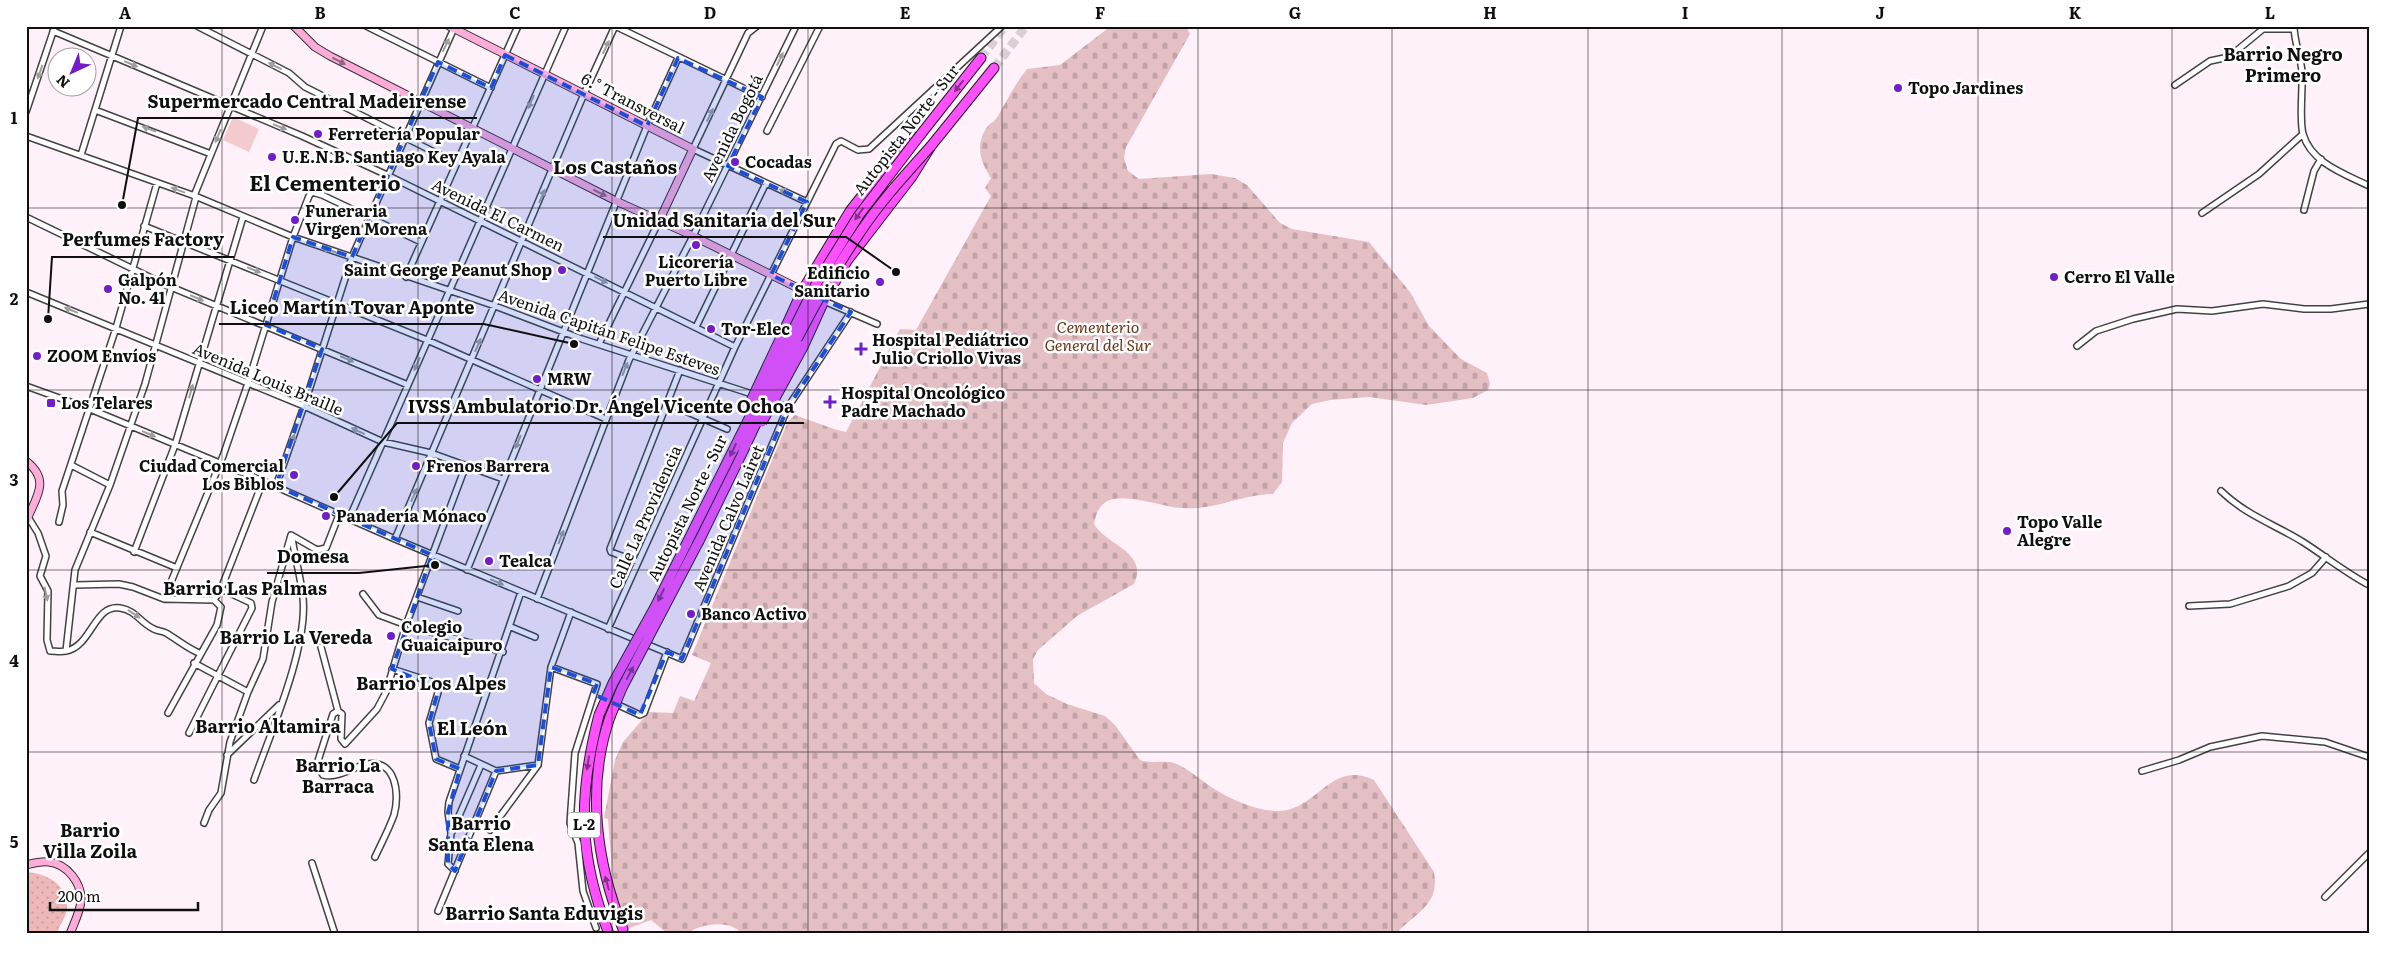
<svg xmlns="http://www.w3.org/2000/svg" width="2395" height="960" viewBox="0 0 2395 960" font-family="Literata,serif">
<defs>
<pattern id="grass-dots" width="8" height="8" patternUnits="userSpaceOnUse" patternTransform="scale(1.25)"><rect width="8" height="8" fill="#edb8b7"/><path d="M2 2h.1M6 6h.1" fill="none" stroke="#ca9d9c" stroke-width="1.8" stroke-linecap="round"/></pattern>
<pattern id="cemetery-stones" width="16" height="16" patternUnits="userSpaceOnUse" patternTransform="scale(1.25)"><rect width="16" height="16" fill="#e4bfc4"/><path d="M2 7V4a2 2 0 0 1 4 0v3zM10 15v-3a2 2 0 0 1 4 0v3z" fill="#c2a3a7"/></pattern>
</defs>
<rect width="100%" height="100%" fill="#fff1fa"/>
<path fill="url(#grass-dots)" d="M 27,872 C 48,874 67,884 67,908 C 67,915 59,927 56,934 L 26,934 Z"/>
<path fill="url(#cemetery-stones)" d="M 1111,26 L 1186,26 L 1190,34 L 1126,147 L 1124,158 L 1128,171 L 1139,179 L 1211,174 L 1235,178 L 1247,185 L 1280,223 L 1292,229 L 1369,242 L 1410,292 L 1429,326 L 1461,359 L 1487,373 L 1490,384 L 1488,390 L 1473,398 L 1426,405 L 1369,397 L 1330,400 L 1312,404 L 1292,423 L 1283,443 L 1282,482 L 1273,494 C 1242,494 1214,511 1182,508 C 1163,507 1132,495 1114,499 C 1101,501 1096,512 1094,524 C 1106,545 1149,552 1134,584 L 1077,616 L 1038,650 L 1033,659 L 1034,683 L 1046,694 L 1067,704 L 1105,716 L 1115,725 L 1140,760 C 1150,764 1163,760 1174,763 C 1190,769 1201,781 1216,790 C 1233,800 1257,811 1277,811 C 1317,812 1330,759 1374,780 L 1434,872 C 1440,906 1415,912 1396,934 L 742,934 C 731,919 700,923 687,934 L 668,934 L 651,920 L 629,928 L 615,908 L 608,819 L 604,818 L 615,760 L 623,742 L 649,712 L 673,713 L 680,696 L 694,701 L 711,663 L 692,655 L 788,421 L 795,415 L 834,429 L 846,432 L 900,329 L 916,330 L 991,196 L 985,188 L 991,178 C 980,161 975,145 987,127 C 990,123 996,121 998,116 C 1007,100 1015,84 1027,69 L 1060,65 Z"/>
<path fill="#f3cace" d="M 233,117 L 259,129 L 249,152 L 223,140 Z"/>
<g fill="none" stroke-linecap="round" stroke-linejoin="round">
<path stroke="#dbcfd7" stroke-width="9" stroke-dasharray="9 4.5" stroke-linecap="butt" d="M 981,58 L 1005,26
M 994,68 L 1026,26"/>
<defs>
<path id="street" d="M 197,26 L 289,73 L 305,87 L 456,163
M 366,26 L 491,88
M 615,26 L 762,97
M 757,26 L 748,33 L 693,149 L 807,202
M 2294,26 C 2294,42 2301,57 2302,72 C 2303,89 2299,119 2303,134 C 2311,163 2345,174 2369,186
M 53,31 L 302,136 L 387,175 L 735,347
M 2175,85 L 2210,61 L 2224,58 L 2235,52 L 2263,29 L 2294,29
M 95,110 L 211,154
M 26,112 L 55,26
M 767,131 L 820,26
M 26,136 L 195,196 L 293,237 L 495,306 L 582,339 L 755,395
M 81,155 L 121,26
M 194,196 L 263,26
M 2304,210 L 2314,171 L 2321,159
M 2202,213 L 2259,174 L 2303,134
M 26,217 L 166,285 L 408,385
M 144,226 L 427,340 L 606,419
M 406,277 L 518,26
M 26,292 L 304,406 L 383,442 L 431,453 L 503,479
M 824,301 L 877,324
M 696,327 L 766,183
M 599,344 L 659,221
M 2077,346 L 2096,331 L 2133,319 L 2177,309 L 2212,311 L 2263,304 L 2304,309 L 2331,309 L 2369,304
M 26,386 L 90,409 L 263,481 L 395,539 L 682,659 L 788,407 L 851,312
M 772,402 L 788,407
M 667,403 L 727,429
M 71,465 L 110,485
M 276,486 L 304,406 L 352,257 L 455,26
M 2221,491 C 2247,516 2274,524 2303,542 C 2325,556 2346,573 2369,585
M 28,517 L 38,533 L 46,556 L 40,576 L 48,591 L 47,640 L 50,651 C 55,651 61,652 66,651 C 92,646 94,604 120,608 C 135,610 140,622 152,628 C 156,631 162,631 166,633 C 178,640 187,648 199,653
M 349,519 L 566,26
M 59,522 L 63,505 L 62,491 L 116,328 L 157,183
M 90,532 L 177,568
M 395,539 L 584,94 L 615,26
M 134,552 L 175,445 L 243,217
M 638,562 L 611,552 L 610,549 L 680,370
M 467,570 L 647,126 L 678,58
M 75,585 L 119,584 L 133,587 L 164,599 L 214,600 L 221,607 L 217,625 L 168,713
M 363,594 L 379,615 L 406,625 L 503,652
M 417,597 L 458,611
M 164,599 L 223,456 L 248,383 L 293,237 L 309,196 L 312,192 L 322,195 L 421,242
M 537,599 L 629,360 L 693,236 L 796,26
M 214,600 L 221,589 L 263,481
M 2189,606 L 2230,604 L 2289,586 L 2312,573 L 2326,557
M 511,627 L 535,637
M 608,629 L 735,347 L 836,144 L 841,141 L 858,150 L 869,149 L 1002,26
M 321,647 L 338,711 L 342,714 L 341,739 L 345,744 L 377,709 L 386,692 L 406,625 L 466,465
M 66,651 L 75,570 L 110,485 L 145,384 L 196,197
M 194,663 L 248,692
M 551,667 L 597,684 L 575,753 L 570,823 L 578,843 L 583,891 L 596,928
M 392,669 L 432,682 L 439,689 L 429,723 L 436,759 L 460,769
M 614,703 L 640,715 L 644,713 L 667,652
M 338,711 L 333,714 L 317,764 L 323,775 C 337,779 353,767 367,764 C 396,759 400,794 394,815 C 389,829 381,844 375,857
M 189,733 L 252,608 L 251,603 L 221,589
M 227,755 L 279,705
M 464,756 L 496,771 L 538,765
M 2142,771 L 2179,760 L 2210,747 L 2262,736 L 2325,742 L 2369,757
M 254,780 C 271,732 308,647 303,598 C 301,578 295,558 292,538
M 204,823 L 209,810 L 221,793 L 230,742 L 248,692 L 263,659 L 272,602 L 291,535 L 317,550 L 326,548 L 339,515
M 490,830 L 538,765 L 551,667 L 571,612
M 452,832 L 481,765
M 312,863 L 335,934
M 455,871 L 448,864 L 451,833 L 448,812 L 449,802 L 521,592
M 2325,897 L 2369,853
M 438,911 L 496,771"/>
<path id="secondary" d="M 294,26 L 315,47 L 330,56 L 616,201 L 693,236 L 824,301
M 449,26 L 693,149 L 659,221
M 26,461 C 52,481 35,498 26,522
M 26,865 C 34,863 42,861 49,862 C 67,864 82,883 81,901 C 80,912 74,923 70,934"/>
<path id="highway" d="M 782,335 L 802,291 L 850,211 L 880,173 L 921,134 L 981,58
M 804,345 L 824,301 L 847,261 L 911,178 L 931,146 L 994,68
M 699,541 L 743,451
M 599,715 C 578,796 578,855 609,934
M 610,717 C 586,786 596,862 623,929"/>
</defs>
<use href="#street" stroke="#424242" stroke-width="8"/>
<use href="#secondary" stroke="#313131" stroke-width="9"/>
<use href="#highway" stroke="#202020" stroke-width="11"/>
<use href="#street" stroke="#fff" stroke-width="5"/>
<use href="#secondary" stroke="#ffacdb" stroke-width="7"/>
<use href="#highway" stroke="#fe50fe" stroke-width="9"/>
<defs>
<path id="highway-bridge" d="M 749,405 L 782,335
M 762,422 L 804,345
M 743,451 C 778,377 812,302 859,234 C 880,202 906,174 931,146
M 599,715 L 613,683 L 655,607 L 816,284 L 859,215 L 921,134
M 610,717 L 622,688 L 699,541"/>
</defs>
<use href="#highway-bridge" stroke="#202020" stroke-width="11" stroke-linecap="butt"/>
<use href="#highway-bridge" stroke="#fe50fe" stroke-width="9"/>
</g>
<defs><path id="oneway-solid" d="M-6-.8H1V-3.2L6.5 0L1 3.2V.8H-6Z" transform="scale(1.25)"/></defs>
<g fill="#9f9f9f">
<use href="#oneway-solid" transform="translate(446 45) rotate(-65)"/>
<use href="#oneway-solid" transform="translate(606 47) rotate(-65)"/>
<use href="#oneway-solid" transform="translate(780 59) rotate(-65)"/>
<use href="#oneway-solid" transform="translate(131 64) rotate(23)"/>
<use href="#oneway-solid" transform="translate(275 66) rotate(-153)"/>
<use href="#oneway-solid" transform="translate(40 72) rotate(109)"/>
<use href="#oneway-solid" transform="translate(531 102) rotate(114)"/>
<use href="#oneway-solid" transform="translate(710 115) rotate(-64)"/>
<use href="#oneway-solid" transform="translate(280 127) rotate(22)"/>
<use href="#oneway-solid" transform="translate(149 129) rotate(-160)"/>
<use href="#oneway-solid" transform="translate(218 136) rotate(112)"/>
<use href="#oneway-solid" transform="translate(178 190) rotate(-160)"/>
<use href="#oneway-solid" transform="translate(786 192) rotate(-156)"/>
<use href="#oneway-solid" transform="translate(542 196) rotate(-67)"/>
<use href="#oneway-solid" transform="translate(329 250) rotate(-162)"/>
<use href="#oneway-solid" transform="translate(254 270) rotate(22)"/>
<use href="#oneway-solid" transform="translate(601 280) rotate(26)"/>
<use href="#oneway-solid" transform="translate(197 298) rotate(23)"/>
<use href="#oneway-solid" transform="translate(71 310) rotate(-158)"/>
<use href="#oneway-solid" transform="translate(478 345) rotate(-66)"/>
<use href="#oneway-solid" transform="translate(347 359) rotate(23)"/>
<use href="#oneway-solid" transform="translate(417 364) rotate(114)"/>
<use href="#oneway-solid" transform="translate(625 369) rotate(-68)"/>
<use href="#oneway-solid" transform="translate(191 391) rotate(-74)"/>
<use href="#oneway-solid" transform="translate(358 431) rotate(-155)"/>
<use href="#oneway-solid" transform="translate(149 434) rotate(23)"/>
<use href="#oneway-solid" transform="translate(292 441) rotate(-71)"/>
<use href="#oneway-solid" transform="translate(518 442) rotate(113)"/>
<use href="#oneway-solid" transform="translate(414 495) rotate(-67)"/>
<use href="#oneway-solid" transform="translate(561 537) rotate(-69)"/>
<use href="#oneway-solid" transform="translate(497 582) rotate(23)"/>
<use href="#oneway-solid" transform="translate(46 594) rotate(79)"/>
<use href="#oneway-solid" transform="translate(134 614) rotate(33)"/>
</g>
<g fill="#93657f">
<use href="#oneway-solid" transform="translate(339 61) rotate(27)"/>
<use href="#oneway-solid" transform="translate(600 193) rotate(26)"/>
</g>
<g fill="#863086">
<use href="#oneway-solid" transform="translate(959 86) rotate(128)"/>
<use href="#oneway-solid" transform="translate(859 214) rotate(125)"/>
<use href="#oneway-solid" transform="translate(733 450) rotate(115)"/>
<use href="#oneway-solid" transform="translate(661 595) rotate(116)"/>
<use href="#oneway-solid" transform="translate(630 673) rotate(-62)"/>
<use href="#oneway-solid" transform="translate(588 763) rotate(99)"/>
<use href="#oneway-solid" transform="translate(607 883) rotate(-105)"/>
</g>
<path fill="#1d4ed8" fill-opacity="0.2" stroke="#1d4ed8" stroke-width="4" stroke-dasharray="10 6" stroke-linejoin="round" d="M 505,55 L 647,126 L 678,58 L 762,97 L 728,166 L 807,202 L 771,275 L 851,312 L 788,407 L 682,659 L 667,652 L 640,715 L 593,694 L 597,684 L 551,667 L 538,765 L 496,771 L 455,871 L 448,864 L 448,812 L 460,769 L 436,759 L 429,723 L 439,688 L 392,669 L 432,555 L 276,486 L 322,349 L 266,325 L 293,237 L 352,257 L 438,62 L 491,88 Z"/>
<path fill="none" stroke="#0f0f0f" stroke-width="1" stroke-opacity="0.55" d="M 222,26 L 222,934M 418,26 L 418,934M 612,26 L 612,934M 808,26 L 808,934M 1002,26 L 1002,934M 1198,26 L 1198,934M 1392,26 L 1392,934M 1588,26 L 1588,934M 1782,26 L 1782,934M 1978,26 L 1978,934M 2172,26 L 2172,934M 26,208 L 2369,208M 26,390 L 2369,390M 26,570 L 2369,570M 26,752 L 2369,752"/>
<g fill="#721cca" stroke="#fff" stroke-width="2">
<circle cx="1898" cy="88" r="5"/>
<circle cx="318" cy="134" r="5"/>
<circle cx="272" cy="157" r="5"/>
<circle cx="735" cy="162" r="5"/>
<circle cx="295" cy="220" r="5"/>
<circle cx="696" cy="245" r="5"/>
<circle cx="562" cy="270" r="5"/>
<circle cx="2054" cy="277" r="5"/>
<circle cx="880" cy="282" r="5"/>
<circle cx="108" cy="289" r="5"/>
<circle cx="711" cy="329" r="5"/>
<path d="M858.5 341.5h5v5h5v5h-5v5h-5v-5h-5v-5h5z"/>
<circle cx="37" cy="356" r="5"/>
<circle cx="537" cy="379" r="5"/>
<path d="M827.5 394.5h5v5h5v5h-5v5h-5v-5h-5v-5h5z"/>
<rect x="46" y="398" width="10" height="10" rx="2.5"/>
<circle cx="416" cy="466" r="5"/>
<circle cx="294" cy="475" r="5"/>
<circle cx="326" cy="516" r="5"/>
<circle cx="2007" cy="531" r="5"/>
<circle cx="489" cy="561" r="5"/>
<circle cx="691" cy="614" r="5"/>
<circle cx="391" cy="636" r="5"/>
</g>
<g text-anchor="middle" stroke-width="5" stroke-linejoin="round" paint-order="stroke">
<rect fill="#fff" stroke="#575757" stroke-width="1" x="568" y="812.5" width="32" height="25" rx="4"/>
<g font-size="15" font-weight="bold" fill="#0f0f0f">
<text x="584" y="830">L-2</text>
</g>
<g font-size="16" font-weight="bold" fill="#0f0f0f" stroke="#fff" text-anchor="start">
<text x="1908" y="94">Topo Jardines</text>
<text x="328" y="140">Ferretería Popular</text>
<text x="282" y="163">U.E.N.B. Santiago Key Ayala</text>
<text x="745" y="168">Cocadas</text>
<text x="305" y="217">Funeraria<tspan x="305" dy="18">Virgen Morena</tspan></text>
<text x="696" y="268" text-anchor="middle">Licorería<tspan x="696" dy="18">Puerto Libre</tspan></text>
<text x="552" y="276" text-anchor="end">Saint George Peanut Shop</text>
<text x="870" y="279" text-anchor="end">Edificio<tspan x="870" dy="18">Sanitario</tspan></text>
<text x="2064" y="283">Cerro El Valle</text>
<text x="118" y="286">Galpón<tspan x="118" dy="18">No. 41</tspan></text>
<text x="721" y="335">Tor-Elec</text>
<text x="872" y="346">Hospital Pediátrico<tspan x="872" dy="18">Julio Criollo Vivas</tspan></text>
<text x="47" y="362">ZOOM Envíos</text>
<text x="547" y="385">MRW</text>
<text x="841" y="399">Hospital Oncológico<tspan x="841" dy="18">Padre Machado</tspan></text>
<text x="61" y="409">Los Telares</text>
<text x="284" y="472" text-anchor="end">Ciudad Comercial<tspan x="284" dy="18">Los Biblos</tspan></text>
<text x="426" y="472">Frenos Barrera</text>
<text x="336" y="522">Panadería Mónaco</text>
<text x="2017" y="528">Topo Valle<tspan x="2017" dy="18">Alegre</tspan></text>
<text x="499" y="567">Tealca</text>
<text x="701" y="620">Banco Activo</text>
<text x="401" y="633">Colegio<tspan x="401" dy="18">Guaicaipuro</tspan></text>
</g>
<g font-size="16" fill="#0f0f0f" stroke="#fff">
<text transform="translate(633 103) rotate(27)" y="6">6.° Transversal</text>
<text transform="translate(732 128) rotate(-64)" y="6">Avenida Bogotá</text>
<text transform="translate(906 130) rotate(-52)" y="6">Autopista Norte - Sur</text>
<text transform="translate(498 215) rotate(26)" y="6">Avenida El Carmen</text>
<text transform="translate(609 332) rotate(19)" y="6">Avenida Capitán Felipe Esteves</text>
<text transform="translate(268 379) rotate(23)" y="6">Avenida Louis Braille</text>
<text transform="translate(687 508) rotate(-64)" y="6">Autopista Norte - Sur</text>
<text transform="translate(645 517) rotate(-66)" y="6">Calle La Providencia</text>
<text transform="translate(728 518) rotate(-67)" y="6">Avenida Calvo Lairet</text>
</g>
<g font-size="16" font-style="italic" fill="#6c361a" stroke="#fff">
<text x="1098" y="333">Cementerio<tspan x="1098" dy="18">General del Sur</tspan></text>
</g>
<g font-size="18" font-weight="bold" fill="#0f0f0f" stroke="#fff">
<text x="2283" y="61">Barrio Negro<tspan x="2283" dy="21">Primero</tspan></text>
<text x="245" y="595">Barrio Las Palmas</text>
<text x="296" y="644">Barrio La Vereda</text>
<text x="431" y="690">Barrio Los Alpes</text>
<text x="268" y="733">Barrio Altamira</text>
<text x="338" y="772">Barrio La<tspan x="338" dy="21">Barraca</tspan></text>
<text x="481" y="830">Barrio<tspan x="481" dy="21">Santa Elena</tspan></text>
<text x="90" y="837">Barrio<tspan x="90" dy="21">Villa Zoila</tspan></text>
<text x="544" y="920">Barrio Santa Eduvigis</text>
</g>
<g font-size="19" font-weight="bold" fill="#0f0f0f" stroke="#fff">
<text x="615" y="174">Los Castaños</text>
<text x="472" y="735">El León</text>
</g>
<g font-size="21" font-weight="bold" fill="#0f0f0f" stroke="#fff">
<text x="325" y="191">El Cementerio</text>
</g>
</g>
<path fill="none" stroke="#0f0f0f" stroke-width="2" d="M122 205L138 118H477M896 272L846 237H603M48 319L52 257H234M574 344L484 324H219M334 497L397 423H804M435 565L359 573H267"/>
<g fill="#0f0f0f" stroke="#fff" stroke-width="2">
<circle cx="122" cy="205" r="5"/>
<circle cx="896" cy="272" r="5"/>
<circle cx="48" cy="319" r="5"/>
<circle cx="574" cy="344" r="5"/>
<circle cx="334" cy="497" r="5"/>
<circle cx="435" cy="565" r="5"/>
</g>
<g font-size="18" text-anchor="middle" font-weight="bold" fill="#0f0f0f" stroke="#fff" stroke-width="5" stroke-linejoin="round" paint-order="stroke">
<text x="307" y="108">Supermercado Central Madeirense</text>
<text x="724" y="227">Unidad Sanitaria del Sur</text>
<text x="143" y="246">Perfumes Factory</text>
<text x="352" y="314">Liceo Martín Tovar Aponte</text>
<text x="601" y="413">IVSS Ambulatorio Dr. Ángel Vicente Ochoa</text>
<text x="313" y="563">Domesa</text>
</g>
<rect width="2395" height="960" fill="none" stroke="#ffffff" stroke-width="55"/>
<g transform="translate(72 72) rotate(224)"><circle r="24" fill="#ffffff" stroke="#9f9f9f"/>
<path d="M0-4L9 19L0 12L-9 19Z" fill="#721cca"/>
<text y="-8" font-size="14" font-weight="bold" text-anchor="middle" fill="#0f0f0f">N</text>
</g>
<path d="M50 902v8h148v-8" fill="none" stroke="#0f0f0f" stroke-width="2.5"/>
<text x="58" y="902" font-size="15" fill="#0f0f0f" stroke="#ffffff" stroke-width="4" paint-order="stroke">200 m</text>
<rect x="28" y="28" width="2340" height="904" fill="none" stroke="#0f0f0f" stroke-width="2"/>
<g font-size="16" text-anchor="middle" font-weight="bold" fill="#0f0f0f">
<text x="125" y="19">A</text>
<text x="320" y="19">B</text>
<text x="515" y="19">C</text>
<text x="710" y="19">D</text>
<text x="905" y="19">E</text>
<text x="1100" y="19">F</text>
<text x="1295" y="19">G</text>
<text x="1490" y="19">H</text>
<text x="1685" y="19">I</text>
<text x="1880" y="19">J</text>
<text x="2075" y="19">K</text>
<text x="2270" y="19">L</text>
<text x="14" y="124">1</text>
<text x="14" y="305">2</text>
<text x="14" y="486">3</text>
<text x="14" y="667">4</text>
<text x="14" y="848">5</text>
</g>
</svg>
